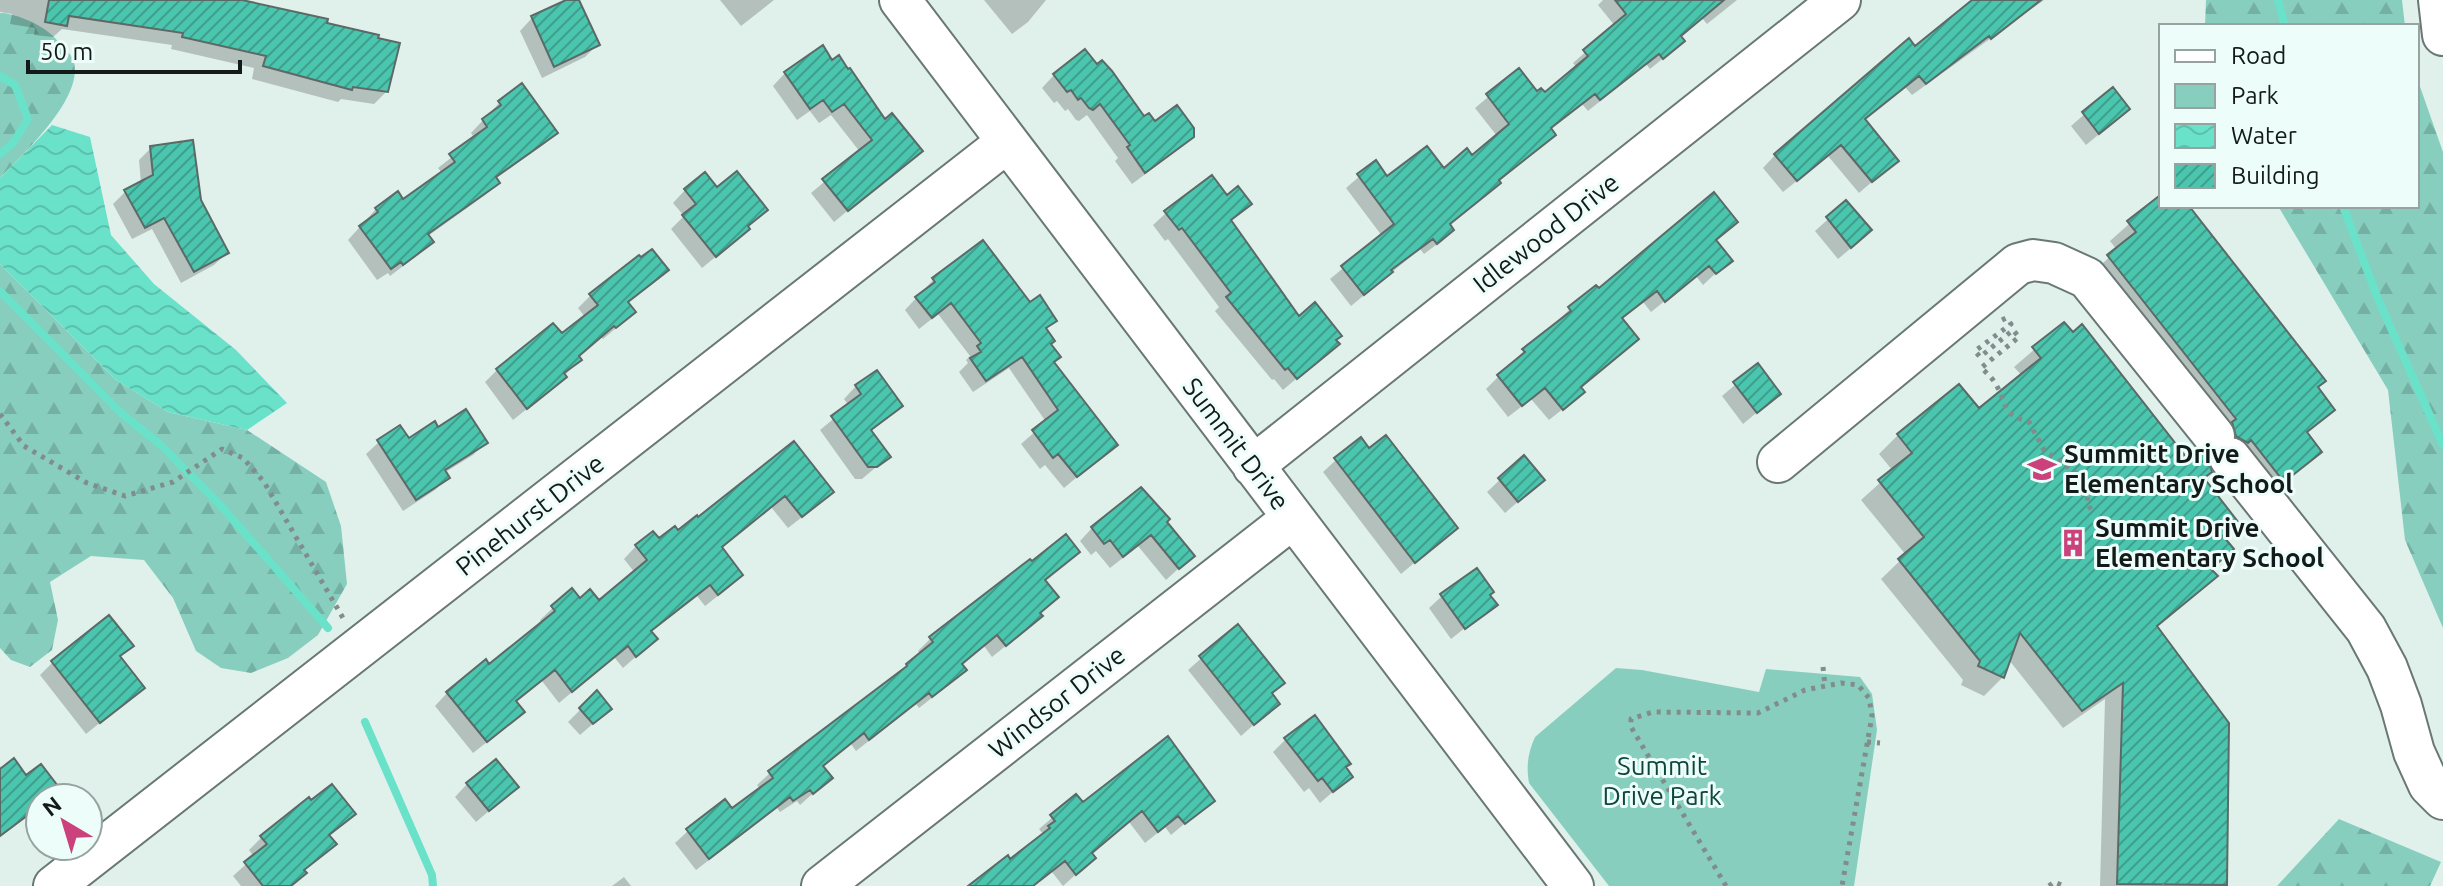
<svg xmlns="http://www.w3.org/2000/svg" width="2443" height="886" viewBox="0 0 2443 886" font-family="Ubuntu,sans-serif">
<defs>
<pattern id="forest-firs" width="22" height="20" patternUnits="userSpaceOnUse" patternTransform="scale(2)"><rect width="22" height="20" fill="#88cebe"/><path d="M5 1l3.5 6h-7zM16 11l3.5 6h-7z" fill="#74b0a3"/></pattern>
<pattern id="water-waves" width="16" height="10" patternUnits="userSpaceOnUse" patternTransform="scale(2)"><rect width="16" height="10" fill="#6ae1c9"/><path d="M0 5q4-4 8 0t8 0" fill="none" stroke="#5bc0ac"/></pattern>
<pattern id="building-hatch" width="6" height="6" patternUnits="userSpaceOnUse" patternTransform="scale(2)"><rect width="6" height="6" fill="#4bc6ae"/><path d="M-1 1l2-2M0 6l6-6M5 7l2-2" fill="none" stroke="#3da08d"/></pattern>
</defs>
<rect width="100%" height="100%" fill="#e0f1ec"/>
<path fill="#88cebe" d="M 1616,668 L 1642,670 L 1759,692 L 1766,669 L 1860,677 L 1872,694 L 1877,730 L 1854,886 L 1609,886 L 1529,783 C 1526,765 1528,753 1535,737 Z"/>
<path fill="url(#forest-firs)" d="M 2206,0 L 2402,0 L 2405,26 L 2205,26 Z
M 0,13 C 18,14 43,25 55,38 C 61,45 72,54 74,62 C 83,99 24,153 0,178 Z
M 2417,78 L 2443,152 L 2443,628 L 2405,540 L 2388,390 L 2278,206 L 2417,206 Z
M 0,264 L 116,380 L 168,412 L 247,430 L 326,482 L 341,526 L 347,584 L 318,635 L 288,658 L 251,673 L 221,668 L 196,651 L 173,598 L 144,560 L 91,556 L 50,582 L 58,620 L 52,650 L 30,667 L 11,660 L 0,648 Z
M 2339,819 L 2441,862 L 2430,886 L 2277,886 Z"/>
<path fill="url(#water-waves)" d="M 52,125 L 90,137 L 111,235 L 154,284 L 236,350 L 287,403 L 247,430 L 168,412 L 116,380 L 0,264 L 0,178 Z"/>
<path fill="#0003" d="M 0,0 L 235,0 L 325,24 L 387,91 L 374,104 L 341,99 L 338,102 L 252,79 L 254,68 L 171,49 L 172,45 L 62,29 L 53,37 L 34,35 L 35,28 L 10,24 L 12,14 L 0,12 Z
M 571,0 L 577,0 L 598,44 L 585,57 L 542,78 L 520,31 L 532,18 Z
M 720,0 L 774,0 L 741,26 Z
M 984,0 L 1046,0 L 1028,22 L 1012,34 Z
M 1603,0 L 1737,0 L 1707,24 L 1702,18 L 1680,37 L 1671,52 L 1650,69 L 1646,64 L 1588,111 L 1582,104 L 1549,130 L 1554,135 L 1448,225 L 1452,230 L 1440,242 L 1424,254 L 1420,249 L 1351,306 L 1330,279 L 1382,236 L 1346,188 L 1375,163 L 1386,178 L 1443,171 L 1472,157 L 1497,136 L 1475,108 L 1519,71 L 1537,94 L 1544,95 L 1577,68 L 1573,63 L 1615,26 L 1598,5 Z
M 1975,0 L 2044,0 L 1912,95 L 1905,87 L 1863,120 L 1896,161 L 1859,193 L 1828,156 L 1783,192 L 1763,168 L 1775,155 Z
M 832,62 L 885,122 L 920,151 L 834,222 L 811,193 L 860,152 L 831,115 L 819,123 L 810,111 L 797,120 L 773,86 L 785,73 Z
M 1054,75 L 1154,124 L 1192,136 L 1179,149 L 1132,184 L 1115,161 L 1118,158 L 1087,115 L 1079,121 L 1076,120 L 1068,109 L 1065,111 L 1057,101 L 1054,103 L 1042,88 Z
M 2112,90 L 2115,121 L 2086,145 L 2071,126 Z
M 500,102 L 556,133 L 543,145 L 495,179 L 497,183 L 485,195 L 428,236 L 431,242 L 419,254 L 390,276 L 388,273 L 377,280 L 348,240 L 376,209 L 402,201 L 442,173 L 438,168 L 475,139 L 471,133 Z
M 151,148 L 199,200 L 227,253 L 214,265 L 181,283 L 152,229 L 132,239 L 113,204 L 125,192 L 141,183 L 139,160 Z
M 685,190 L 717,190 L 765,210 L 735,241 L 702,268 L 671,229 L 684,216 L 673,203 Z
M 1226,198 L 1249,204 L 1230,222 L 1298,318 L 1337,344 L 1283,390 L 1274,379 L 1272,380 L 1215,311 L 1219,307 L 1168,239 L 1165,241 L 1153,225 L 1166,213 Z
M 2158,198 L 2161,206 L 2186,206 L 2333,409 L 2306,434 L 2320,452 L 2265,499 L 2090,275 L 2117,250 L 2110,241 Z
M 1846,203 L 1857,243 L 1838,259 L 1815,231 Z
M 1714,241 L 1730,260 L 1703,285 L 1696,276 L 1651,312 L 1643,302 L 1621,320 L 1637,339 L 1579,388 L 1569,404 L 1549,420 L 1531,399 L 1508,417 L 1486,389 L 1524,351 L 1559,323 L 1557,321 L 1570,309 L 1599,291 Z
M 666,270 L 627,303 L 634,312 L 621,324 L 603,339 L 601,337 L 577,357 L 579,360 L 552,389 L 513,420 L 485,382 L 497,370 L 561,336 L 585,317 L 578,308 L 590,296 Z
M 933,280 L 1029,304 L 1054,321 L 1045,330 L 1053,362 L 1116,444 L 1064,488 L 1045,465 L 1040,469 L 1021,444 L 1046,422 L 1009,368 L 973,392 L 959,372 L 968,363 L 966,360 L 970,356 L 938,314 L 919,329 L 905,310 Z
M 2064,324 L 2202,479 L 2236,523 L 2222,537 L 2231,549 L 2210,570 L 2216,576 L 2156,628 L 2225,884 L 2223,886 L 2100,886 L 2105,699 L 2063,728 L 2009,660 L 2003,677 L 1984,696 L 1961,685 L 1963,680 L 1881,579 L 1906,555 L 1861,500 L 1893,471 L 1879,454 L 1898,435 L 1959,387 L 1979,411 L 2022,376 L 2014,367 Z
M 1757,366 L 1779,394 L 1743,424 L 1722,396 Z
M 856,386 L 901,406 L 870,432 L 888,457 L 862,479 L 855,479 L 820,430 L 849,406 L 844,399 Z
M 438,430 L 485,442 L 473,455 L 444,473 L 447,478 L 435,490 L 403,511 L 366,454 L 379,442 L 408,440 Z
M 793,444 L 819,504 L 788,528 L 771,507 L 720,548 L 741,575 L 728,588 L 705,606 L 697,596 L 650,632 L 656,639 L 623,668 L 614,657 L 559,703 L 542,681 L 515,703 L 510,724 L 473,753 L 435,706 L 447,693 L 489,666 L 542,624 L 540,620 L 571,591 L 580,601 L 599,603 L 635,573 L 624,559 L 636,546 L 678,533 Z
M 1369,451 L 1456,528 L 1401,574 L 1323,472 L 1336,460 Z
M 1523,458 L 1529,492 L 1505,513 L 1487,492 Z
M 1165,522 L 1192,556 L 1166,580 L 1138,546 L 1110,568 L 1096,551 L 1091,555 L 1080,541 L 1092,528 Z
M 1078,552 L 1044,582 L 1038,614 L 1040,616 L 1028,628 L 992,657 L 984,646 L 960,665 L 964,670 L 952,682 L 919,708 L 916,704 L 856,751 L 851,744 L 822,767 L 830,778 L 800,805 L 797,801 L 780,812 L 777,808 L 696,870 L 675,843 L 688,831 L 731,811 L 761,790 L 757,785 L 770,773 L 894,679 L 921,654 L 918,651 L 930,639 L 1029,561 L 1032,564 Z
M 1488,595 L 1495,604 L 1451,639 L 1429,608 L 1442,596 Z
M 1237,627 L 1270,695 L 1277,704 L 1241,736 L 1188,670 Z
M 131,646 L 119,658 L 143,688 L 86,734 L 40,675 L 53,662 Z
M 597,693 L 610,709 L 580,735 L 568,722 Z
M 1286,739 L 1344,768 L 1350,777 L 1320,803 L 1309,788 L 1304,792 L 1273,752 Z
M 0,766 L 3,769 L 58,790 L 50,798 L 40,798 L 40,807 L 0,837 Z
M 467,784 L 517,787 L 476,822 L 455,797 Z
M 1076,797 L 1082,805 L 1213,800 L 1171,835 L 1165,827 L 1145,843 L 1129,822 L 1090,854 L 1094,858 L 1063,886 L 1052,872 L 1034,886 L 971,886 L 1010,862 L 1043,834 L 1039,829 Z
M 353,814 L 328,837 L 334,844 L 303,872 L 304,873 L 291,886 L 241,886 L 233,876 L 254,857 L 249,850 L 262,837 Z
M 624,877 L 631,886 L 612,886 Z"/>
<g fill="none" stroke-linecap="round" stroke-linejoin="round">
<path stroke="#6ae1c9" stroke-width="8" d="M 2278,0 L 2285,26
M 0,76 L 15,85 L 28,119 L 13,143 L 0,154
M 2343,206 L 2378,299 L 2443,445
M 0,291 L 122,414 L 161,445 L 222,507 L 328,628
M 365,722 L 432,875 L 433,886"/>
</g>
<path fill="url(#building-hatch)" stroke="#5b6a66" stroke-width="2" d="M 49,0 L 242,0 L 328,19 L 327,23 L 379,35 L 378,38 L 400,43 L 388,92 L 353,87 L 352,90 L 263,66 L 266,56 L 182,37 L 183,33 L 69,16 L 67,26 L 45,22 Z
M 566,0 L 579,0 L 600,45 L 554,67 L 531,16 Z
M 1615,0 L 1724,0 L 1681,36 L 1685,41 L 1663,59 L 1659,54 L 1600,100 L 1595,94 L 1551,128 L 1556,135 L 1499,180 L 1501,183 L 1450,224 L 1454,230 L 1437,244 L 1433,239 L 1391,270 L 1393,272 L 1364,295 L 1341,266 L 1394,224 L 1357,174 L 1376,160 L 1387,176 L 1427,146 L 1444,168 L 1467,148 L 1472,155 L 1509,124 L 1486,94 L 1519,68 L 1537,91 L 1541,88 L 1545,92 L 1588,56 L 1583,50 L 1626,14 Z
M 1972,0 L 2041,0 L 1991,39 L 1989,36 L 1926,84 L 1919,76 L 1865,119 L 1899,161 L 1872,182 L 1841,145 L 1797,181 L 1774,154 L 1909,38 L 1915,46 Z
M 823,45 L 832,60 L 839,55 L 848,69 L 850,68 L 885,119 L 892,113 L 923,151 L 848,211 L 822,179 L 872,140 L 844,104 L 832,112 L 823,100 L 810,109 L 784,72 Z
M 1085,49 L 1097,64 L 1102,60 L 1112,71 L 1144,116 L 1149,113 L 1155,121 L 1177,105 L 1194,128 L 1194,137 L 1145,173 L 1127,147 L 1130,145 L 1100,104 L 1093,110 L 1089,108 L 1081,98 L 1078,100 L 1071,90 L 1067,92 L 1053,74 Z
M 522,83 L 558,133 L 496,177 L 500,183 L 428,234 L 434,242 L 403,265 L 401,262 L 391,269 L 359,226 L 378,212 L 375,208 L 398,191 L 403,199 L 455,162 L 449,154 L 487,127 L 482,119 L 501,105 L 498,101 Z
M 2113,87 L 2130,109 L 2099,134 L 2082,112 Z
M 193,140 L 201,200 L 229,253 L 194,272 L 164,218 L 145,228 L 124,190 L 153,175 L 150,146 Z
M 737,171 L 768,210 L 748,226 L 750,229 L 716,257 L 682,215 L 696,204 L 684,189 L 705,172 L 717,187 Z
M 1212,175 L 1227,195 L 1238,186 L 1252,204 L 1231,220 L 1299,316 L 1315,302 L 1342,336 L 1336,340 L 1340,344 L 1297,379 L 1288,368 L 1285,370 L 1226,297 L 1231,293 L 1182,228 L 1179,230 L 1164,211 Z
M 1714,192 L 1738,222 L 1716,240 L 1733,261 L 1716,274 L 1709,266 L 1665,302 L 1657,291 L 1622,318 L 1639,339 L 1581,387 L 1585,392 L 1563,410 L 1545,388 L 1522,406 L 1497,375 L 1525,352 L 1522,349 L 1571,311 L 1568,307 L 1596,285 L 1599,288 Z
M 2159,196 L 2161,206 L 2189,206 L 2326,381 L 2318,387 L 2335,410 L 2307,432 L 2322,452 L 2284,482 L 2251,440 L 2248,443 L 2236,436 L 2232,422 L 2236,419 L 2107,255 L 2136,232 L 2127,221 Z
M 1846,200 L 1872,230 L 1851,248 L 1826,217 Z
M 983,240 L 1030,302 L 1040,295 L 1057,321 L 1046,328 L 1055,341 L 1051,344 L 1061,357 L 1054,362 L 1118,445 L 1077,477 L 1058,454 L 1053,458 L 1032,430 L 1058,410 L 1022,357 L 986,381 L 970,358 L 981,352 L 977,346 L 981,343 L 951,303 L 932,318 L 915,297 L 935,282 L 932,278 Z
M 652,249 L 669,270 L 628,302 L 636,312 L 616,328 L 614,326 L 579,356 L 582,360 L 564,373 L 567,377 L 527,409 L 496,369 L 553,323 L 562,333 L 598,305 L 589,294 L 639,255 L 641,257 Z
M 2064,322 L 2073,332 L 2082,324 L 2187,458 L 2196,451 L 2208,458 L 2212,472 L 2204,478 L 2239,523 L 2223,536 L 2234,549 L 2211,569 L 2218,576 L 2157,626 L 2229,723 L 2227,885 L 2117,884 L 2123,683 L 2082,711 L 2020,633 L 2004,678 L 1978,666 L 1980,661 L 1898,559 L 1924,537 L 1878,480 L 1912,453 L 1897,434 L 1959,384 L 1979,408 L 2041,358 L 2032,347 Z
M 1758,363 L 1781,394 L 1757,413 L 1733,382 Z
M 877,370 L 903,406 L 871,430 L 891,457 L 877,467 L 868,467 L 831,416 L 861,394 L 855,385 Z
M 466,409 L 488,443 L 445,470 L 450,478 L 416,500 L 377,440 L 400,425 L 409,438 L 435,421 L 438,427 Z
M 1386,435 L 1458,528 L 1415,563 L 1334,458 L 1361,437 L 1369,448 Z
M 794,441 L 834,492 L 802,517 L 785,496 L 722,547 L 743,575 L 718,595 L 710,585 L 651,631 L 658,639 L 636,657 L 628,646 L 572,692 L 555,670 L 516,701 L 525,712 L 487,742 L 446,692 L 486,659 L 489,664 L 555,611 L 551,606 L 572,588 L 580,598 L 590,589 L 599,600 L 647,560 L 635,545 L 653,531 L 659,538 L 675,526 L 678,530 L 697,515 L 698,517 Z
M 1524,455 L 1545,480 L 1518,502 L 1498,478 Z
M 1141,487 L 1170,519 L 1167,522 L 1195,556 L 1179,569 L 1151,535 L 1123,557 L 1110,540 L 1104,544 L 1091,527 Z
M 1066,534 L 1080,552 L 1045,580 L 1059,597 L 1040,613 L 1043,616 L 1006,646 L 997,635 L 962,664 L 967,670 L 932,697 L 929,693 L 869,740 L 864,733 L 823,766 L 833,778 L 813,794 L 810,790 L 793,801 L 790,797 L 709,859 L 686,829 L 725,799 L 732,808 L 773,778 L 768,771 L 907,666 L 906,664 L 933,642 L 929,637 L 1030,559 L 1032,561 Z
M 1477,568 L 1494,592 L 1490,595 L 1498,605 L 1465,629 L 1440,594 Z
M 109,615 L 134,646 L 120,656 L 145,688 L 100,723 L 51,661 Z
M 1238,624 L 1285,683 L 1272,693 L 1280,704 L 1254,725 L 1199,656 Z
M 597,690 L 612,709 L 593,724 L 579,708 Z
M 1315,715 L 1351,764 L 1346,767 L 1353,777 L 1333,792 L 1322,778 L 1318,781 L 1284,738 Z
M 1168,736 L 1215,801 L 1185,824 L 1178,816 L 1158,832 L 1142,811 L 1092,853 L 1096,858 L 1076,875 L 1065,861 L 1033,886 L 968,886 L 1008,855 L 1010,859 L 1050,828 L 1048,826 L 1055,821 L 1050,815 L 1076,794 L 1083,802 Z
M 14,758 L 26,775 L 41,764 L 61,790 L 50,798 L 40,798 L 40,806 L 0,836 L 0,769 Z
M 496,759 L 519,787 L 489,811 L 466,783 Z
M 332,784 L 356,814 L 329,835 L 337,844 L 304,870 L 307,873 L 291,886 L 263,886 L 244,862 L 267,844 L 260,836 L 309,797 L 311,800 Z"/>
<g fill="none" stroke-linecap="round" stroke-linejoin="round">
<defs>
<path id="minor" d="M 900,0 L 1573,886
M 2439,0 L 2443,35
M 2230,458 L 2366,629 L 2387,668 L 2401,705 L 2414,752 L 2429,785 L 2443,799
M 1778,462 L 2018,264 L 2033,260 L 2054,263 L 2087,278 L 2214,436
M 1253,466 L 1840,0
M 54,886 L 1006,143
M 822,886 L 1293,518"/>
</defs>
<use href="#minor" stroke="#697874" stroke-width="44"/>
<path stroke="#818d8a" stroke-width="5" stroke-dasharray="4 6" stroke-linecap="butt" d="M 2002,320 L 2006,318 L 2011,324 L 1975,351 L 1980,357 L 2013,330 L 2019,337 L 1981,368 C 1986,372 1992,378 1995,383 C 2009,405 1999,413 2029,422 L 2044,450 L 2076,473 L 2088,490 L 2087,503 L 2092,511
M 0,414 L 24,446 L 87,483 L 125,496 L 173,482 L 222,449 L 243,458 L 264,482 L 343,618
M 1823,667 L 1825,686
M 1867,742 L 1880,743
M 1726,886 L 1631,727 L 1631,719 L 1653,712 L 1758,713 L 1805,690 L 1841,683 L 1858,685 L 1869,698 L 1872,716 L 1842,886
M 2049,886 L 2054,882 L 2064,886
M 2164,886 L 2165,885"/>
<use href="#minor" stroke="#fff" stroke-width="40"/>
</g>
<defs>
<symbol id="school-bare" viewBox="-9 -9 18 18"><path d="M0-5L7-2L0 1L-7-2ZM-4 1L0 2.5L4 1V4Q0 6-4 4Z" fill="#ca417b" stroke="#edfefa" stroke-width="2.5" paint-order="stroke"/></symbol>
<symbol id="building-bare" viewBox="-9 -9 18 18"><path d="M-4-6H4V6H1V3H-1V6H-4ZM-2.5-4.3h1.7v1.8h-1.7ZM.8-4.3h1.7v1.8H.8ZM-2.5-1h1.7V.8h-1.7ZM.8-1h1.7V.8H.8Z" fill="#ca417b" stroke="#edfefa" stroke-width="2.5" paint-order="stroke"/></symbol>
</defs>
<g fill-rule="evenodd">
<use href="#school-bare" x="2022" y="449" width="40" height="40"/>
<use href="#building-bare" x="2053" y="523" width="40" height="40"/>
</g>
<g text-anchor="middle" stroke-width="6" stroke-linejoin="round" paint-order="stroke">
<g font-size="26" fill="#141a19" stroke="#edfefa">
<text transform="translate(1546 233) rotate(-38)" y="9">Idlewood Drive</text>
<text transform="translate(1236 444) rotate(53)" y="9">Summit Drive</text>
<text transform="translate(530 515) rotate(-38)" y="9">Pinehurst Drive</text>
<text transform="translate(1057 702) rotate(-38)" y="9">Windsor Drive</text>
</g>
<g font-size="26" font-weight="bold" fill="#141a19" stroke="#edfefa" text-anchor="start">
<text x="2064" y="463">Summitt Drive<tspan x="2064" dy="30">Elementary School</tspan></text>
<text x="2095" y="537">Summit Drive<tspan x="2095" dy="30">Elementary School</tspan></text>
</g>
<g font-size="26" fill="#0f453c" stroke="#edfefa">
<text x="1662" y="775">Summit<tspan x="1662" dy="30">Drive Park</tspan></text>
</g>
</g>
<rect x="2159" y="24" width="260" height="184" fill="#edfefa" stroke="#96a3a0" stroke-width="2"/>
<rect x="2175" y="50" width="40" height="12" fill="#ffffff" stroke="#96a3a0" stroke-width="2"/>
<text x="2231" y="64" font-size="24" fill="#141a19">Road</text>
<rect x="2175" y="84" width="40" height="24" fill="#88cebe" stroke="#96a3a0" stroke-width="2"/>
<text x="2231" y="104" font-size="24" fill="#141a19">Park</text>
<rect x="2175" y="124" width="40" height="24" fill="url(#water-waves)" stroke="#96a3a0" stroke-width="2"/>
<text x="2231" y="144" font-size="24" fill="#141a19">Water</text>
<rect x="2175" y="164" width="40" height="24" fill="url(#building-hatch)" stroke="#96a3a0" stroke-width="2"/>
<text x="2231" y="184" font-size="24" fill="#141a19">Building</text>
<g transform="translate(64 822) rotate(322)"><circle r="38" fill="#edfefa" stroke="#96a3a0" stroke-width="2"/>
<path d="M0-6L14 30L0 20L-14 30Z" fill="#ca417b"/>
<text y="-12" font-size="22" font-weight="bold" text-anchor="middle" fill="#141a19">N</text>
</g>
<path d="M28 60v12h212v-12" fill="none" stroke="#141a19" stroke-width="4"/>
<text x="40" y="60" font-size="24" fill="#141a19" stroke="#edfefa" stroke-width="6" paint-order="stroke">50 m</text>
</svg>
